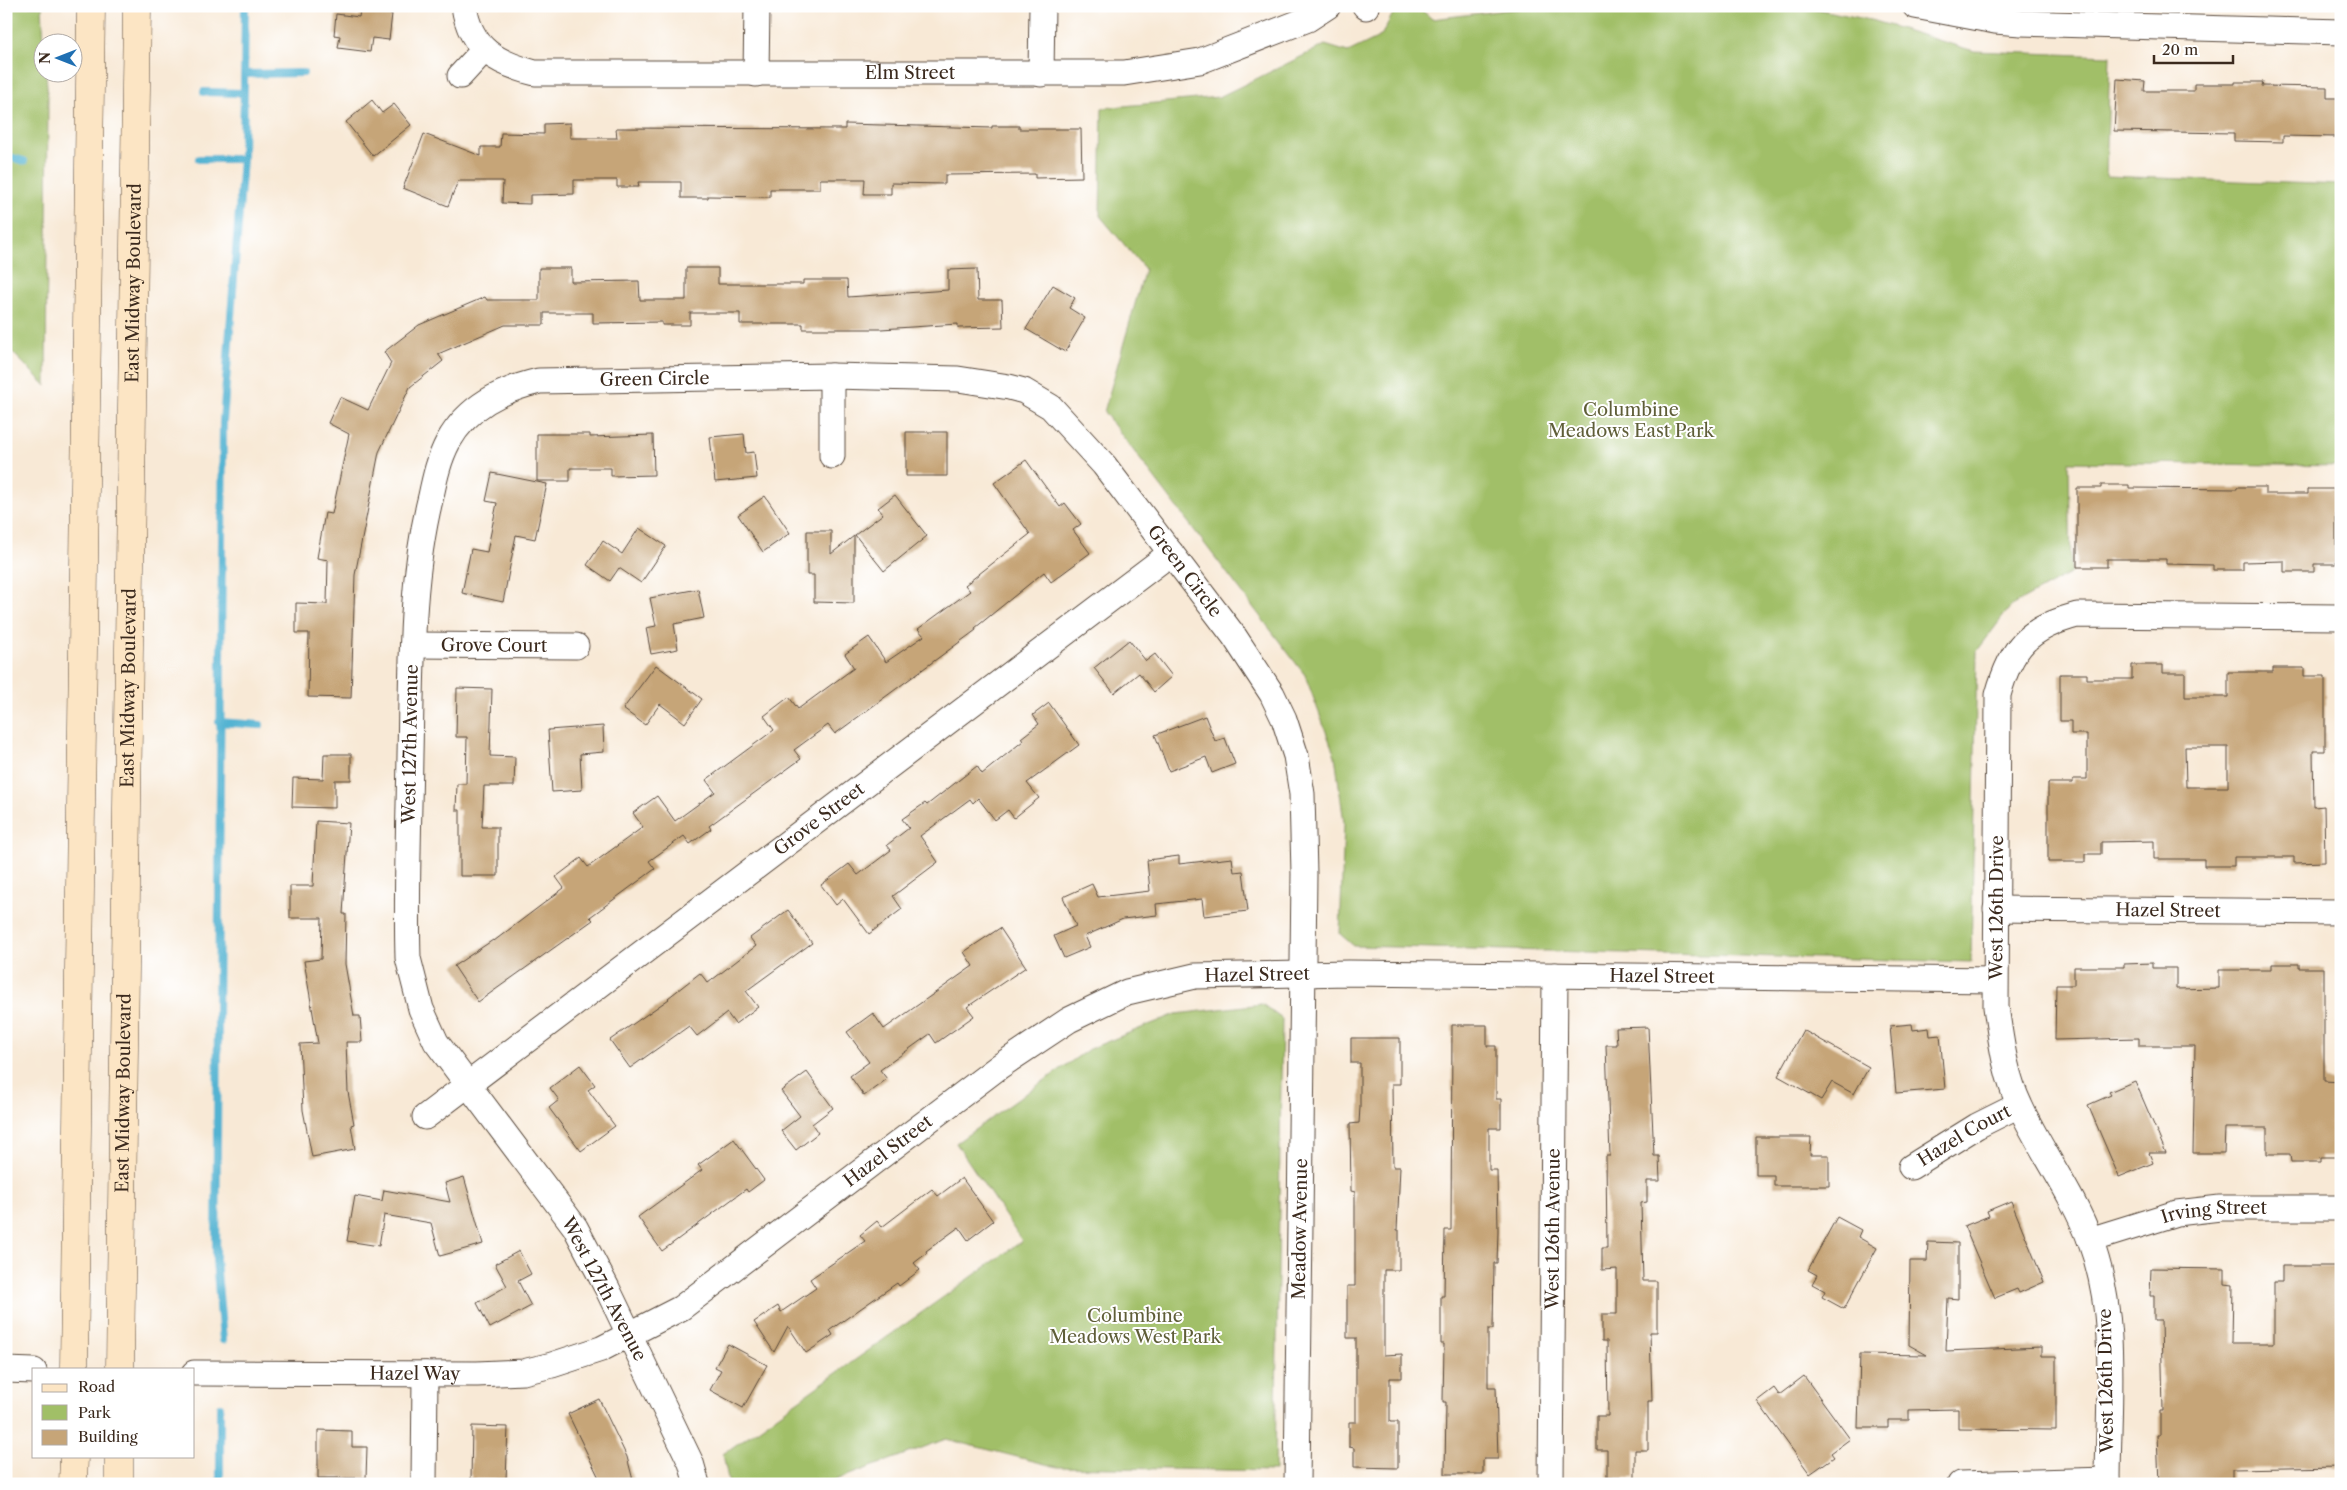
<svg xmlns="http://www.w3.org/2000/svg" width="2347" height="1490" viewBox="0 0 2347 1490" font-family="'Libre Caslon Text',serif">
<rect width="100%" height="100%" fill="#fff"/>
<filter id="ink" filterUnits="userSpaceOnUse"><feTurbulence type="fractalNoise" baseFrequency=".02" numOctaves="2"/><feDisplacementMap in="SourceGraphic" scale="10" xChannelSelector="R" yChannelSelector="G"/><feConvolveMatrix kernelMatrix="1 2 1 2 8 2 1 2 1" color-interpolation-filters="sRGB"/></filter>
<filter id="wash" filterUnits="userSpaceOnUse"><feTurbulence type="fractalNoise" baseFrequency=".0096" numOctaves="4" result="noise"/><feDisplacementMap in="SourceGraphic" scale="20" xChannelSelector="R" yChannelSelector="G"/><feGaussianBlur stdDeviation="1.12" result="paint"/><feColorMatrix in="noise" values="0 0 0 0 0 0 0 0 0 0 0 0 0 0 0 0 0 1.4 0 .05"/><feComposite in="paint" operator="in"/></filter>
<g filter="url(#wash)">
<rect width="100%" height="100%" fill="#f8e9d6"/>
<path fill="#a1bf67" stroke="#6e7442" d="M 6,6 L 42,6 L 44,42 L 42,42 L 42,72 L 46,73 L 48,99 L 46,386 L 6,346 Z
M 1397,6 L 1417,6 L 1432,19 L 1539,6 L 1802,6 L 1875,21 L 1974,51 L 2110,56 L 2106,176 L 2341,185 L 2341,466 L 2069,462 L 2071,573 L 2011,606 L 1977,651 L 1971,962 L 1354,946 L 1340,934 L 1344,823 L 1335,756 L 1305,675 L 1104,412 L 1145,269 L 1100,216 L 1102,108 L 1219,97 L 1325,45 L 1348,52 L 1381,36 Z
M 1262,1004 L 1282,1019 L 1275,1471 L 1057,1467 L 946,1439 L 825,1484 L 729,1484 L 723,1454 L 1022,1241 L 956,1143 L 1089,1049 L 1176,1014 Z"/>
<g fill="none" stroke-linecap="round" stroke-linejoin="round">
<path stroke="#53b3d2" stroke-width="8" d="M 244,74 L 303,73
M 204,92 L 244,93
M 6,156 L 24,161
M 199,159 L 243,159
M 219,722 L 260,725
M 223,1340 L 216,1260 L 223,422 L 243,159 L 245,6
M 220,1484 L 220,1407"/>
</g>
<g id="blocks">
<path fill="#c6a578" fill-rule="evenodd" d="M 360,10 L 392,14 L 389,40 L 372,38 L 370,52 L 338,48 L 340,36 L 334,35 L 336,14 L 359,17 Z
M 2117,79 L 2145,81 L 2144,91 L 2194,91 L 2194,84 L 2235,84 L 2235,82 L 2263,82 L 2262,86 L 2327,87 L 2327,98 L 2338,98 L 2337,137 L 2283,136 L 2283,142 L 2234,141 L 2234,133 L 2114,131 Z
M 372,100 L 382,113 L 394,104 L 411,125 L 373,156 L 346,122 Z
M 570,123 L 570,138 L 617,138 L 616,128 L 845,129 L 845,124 L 992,128 L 992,126 L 1019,126 L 1019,129 L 1081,129 L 1082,177 L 1035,178 L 1035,174 L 945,175 L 945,184 L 891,183 L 891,194 L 864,194 L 865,179 L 820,179 L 820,189 L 770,189 L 770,197 L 708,196 L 708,198 L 681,198 L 681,182 L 638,182 L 639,187 L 617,187 L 617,180 L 574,180 L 574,194 L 530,195 L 530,204 L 502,203 L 503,181 L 458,181 L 448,206 L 403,188 L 424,134 L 481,156 L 481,147 L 500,147 L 501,133 L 544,134 L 544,124 Z
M 539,268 L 571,268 L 571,282 L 639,281 L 640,300 L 686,300 L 686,268 L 718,268 L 718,284 L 803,284 L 803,280 L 847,280 L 848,297 L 948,290 L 948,270 L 977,269 L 978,300 L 1002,300 L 1003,327 L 958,328 L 958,324 L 881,329 L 803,329 L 803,324 L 740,324 L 740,313 L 690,313 L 690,325 L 662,325 L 662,322 L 593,323 L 593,313 L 544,313 L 544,325 L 505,325 L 438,354 L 443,361 L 410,387 L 379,452 L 355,575 L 351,698 L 308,697 L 309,633 L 296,633 L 296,603 L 327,604 L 328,560 L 317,558 L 325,513 L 332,514 L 349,434 L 328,423 L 340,397 L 368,410 L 391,363 L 384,352 L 419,325 L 485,297 L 487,300 L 539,300 Z
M 1053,285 L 1075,298 L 1069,308 L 1085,318 L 1065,352 L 1026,329 Z
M 906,432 L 947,432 L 947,476 L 906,476 Z
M 537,434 L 590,434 L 590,437 L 653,435 L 654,475 L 611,476 L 611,468 L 570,468 L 570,481 L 537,481 Z
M 744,434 L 746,453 L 754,452 L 757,478 L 715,482 L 710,437 Z
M 1026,460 L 1060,507 L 1065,503 L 1081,524 L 1073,530 L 1090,553 L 1051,582 L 1044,572 L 975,628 L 976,630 L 835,734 L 828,725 L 794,750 L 801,759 L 709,826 L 711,829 L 690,844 L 684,836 L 649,861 L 655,869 L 590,917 L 593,920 L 478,1002 L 454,966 L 493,940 L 494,941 L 564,888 L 556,877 L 581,858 L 588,867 L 643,827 L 633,813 L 657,796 L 675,821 L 715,792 L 706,780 L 774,730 L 764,716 L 789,697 L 798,709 L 854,668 L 845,654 L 869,637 L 886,662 L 924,636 L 918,629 L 970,591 L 965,585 L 1030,534 L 994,483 Z
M 492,473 L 547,484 L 535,539 L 516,535 L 503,602 L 462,593 L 471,549 L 487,552 L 497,503 L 486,501 Z
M 2101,485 L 2129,485 L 2129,488 L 2237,489 L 2237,487 L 2265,487 L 2265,494 L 2308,494 L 2308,489 L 2336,489 L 2336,564 L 2314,564 L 2314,572 L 2284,572 L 2284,561 L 2243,562 L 2243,570 L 2213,570 L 2213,565 L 2166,564 L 2166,559 L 2107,559 L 2107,567 L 2077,567 L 2077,488 L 2101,488 Z
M 895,495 L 927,536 L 884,571 L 855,535 L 883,514 L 878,508 Z
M 765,496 L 790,533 L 763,552 L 738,515 Z
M 639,528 L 666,546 L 641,583 L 619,568 L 610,581 L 587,565 L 603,541 L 622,554 Z
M 807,531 L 831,531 L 831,554 L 854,536 L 854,603 L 814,602 L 814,575 L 807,575 Z
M 698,589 L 704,618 L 674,624 L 678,649 L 651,654 L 646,628 L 656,626 L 650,598 Z
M 1129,640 L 1146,661 L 1155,654 L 1172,676 L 1154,692 L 1139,673 L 1114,693 L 1094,668 Z
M 656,665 L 702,699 L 685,723 L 660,704 L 645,725 L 623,709 Z
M 2132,665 L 2163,665 L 2163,673 L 2185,673 L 2185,697 L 2228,697 L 2228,672 L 2273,672 L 2273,668 L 2304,668 L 2304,676 L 2325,676 L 2325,751 L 2313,751 L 2314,807 L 2324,806 L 2325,862 L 2294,863 L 2294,857 L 2234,857 L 2234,866 L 2204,866 L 2204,859 L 2154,859 L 2154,841 L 2101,842 L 2101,854 L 2085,854 L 2085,862 L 2048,862 L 2048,783 L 2073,783 L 2073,779 L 2087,779 L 2087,734 L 2071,734 L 2071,721 L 2060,721 L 2060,674 L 2087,674 L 2087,679 L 2132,679 ZM 2185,747 L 2228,747 L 2228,787 L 2186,787 Z
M 457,688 L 492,689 L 490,756 L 515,757 L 514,786 L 484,786 L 482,827 L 498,827 L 498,876 L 460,876 L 460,810 L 456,810 L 457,784 L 466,784 L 467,737 L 456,737 Z
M 1049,703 L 1079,745 L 1027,783 L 1039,798 L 1014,818 L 1008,810 L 995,820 L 978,798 L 973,803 L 970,799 L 920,836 L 938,862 L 893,896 L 902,909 L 869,934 L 843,899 L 836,905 L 821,885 L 849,864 L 858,875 L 891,850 L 887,845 L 909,828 L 902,819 L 925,803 L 927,805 L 977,766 L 982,774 L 1023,741 L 1021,738 L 1039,724 L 1033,715 Z
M 1205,716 L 1215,741 L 1225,738 L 1235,764 L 1212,773 L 1206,757 L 1169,771 L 1155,735 Z
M 603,726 L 604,752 L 580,754 L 582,790 L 552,792 L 548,730 Z
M 324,754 L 351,754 L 351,780 L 335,780 L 335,808 L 292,807 L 293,778 L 323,779 Z
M 316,821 L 349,823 L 343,914 L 346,914 L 345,964 L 354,1016 L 360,1016 L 362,1042 L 346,1042 L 348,1092 L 354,1124 L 351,1125 L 355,1149 L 312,1157 L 303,1110 L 300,1044 L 318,1043 L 304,961 L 321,959 L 322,918 L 290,918 L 290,886 L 313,886 Z
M 1179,856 L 1179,864 L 1232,858 L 1234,872 L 1243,871 L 1248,911 L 1204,916 L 1202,899 L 1156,904 L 1157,915 L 1123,919 L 1085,936 L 1090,947 L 1064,958 L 1054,936 L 1076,926 L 1063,897 L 1092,884 L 1098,897 L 1150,891 L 1147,860 Z
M 788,910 L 812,943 L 746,991 L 758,1007 L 735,1024 L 727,1013 L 697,1036 L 689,1026 L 630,1068 L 610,1040 L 669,999 L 668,998 L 700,973 L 708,983 L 756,946 L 750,938 Z
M 1000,928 L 1026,967 L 967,1007 L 974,1016 L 936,1043 L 930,1034 L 880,1070 L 887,1079 L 864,1096 L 850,1076 L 869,1062 L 847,1032 L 873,1013 L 884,1029 L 973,966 L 964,952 Z
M 2152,963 L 2152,968 L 2176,968 L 2176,989 L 2219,988 L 2219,970 L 2271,970 L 2271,964 L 2299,964 L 2299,968 L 2324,968 L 2324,1081 L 2341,1082 L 2341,1157 L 2320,1157 L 2320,1162 L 2291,1162 L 2290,1154 L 2267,1154 L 2267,1128 L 2225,1128 L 2224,1153 L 2193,1153 L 2195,1046 L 2139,1046 L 2139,1038 L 2055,1040 L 2056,985 L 2074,985 L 2074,967 L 2124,967 L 2124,964 Z
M 1912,1024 L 1913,1030 L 1929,1028 L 1930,1036 L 1940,1035 L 1945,1089 L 1896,1093 L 1890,1026 Z
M 1452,1025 L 1487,1025 L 1487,1046 L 1496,1046 L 1496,1099 L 1501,1099 L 1501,1128 L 1489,1128 L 1489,1170 L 1497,1170 L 1498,1231 L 1497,1263 L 1494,1263 L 1493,1329 L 1488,1329 L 1488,1387 L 1496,1387 L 1498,1459 L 1483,1459 L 1483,1474 L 1445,1474 L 1446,1402 L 1443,1402 L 1444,1344 L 1441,1344 L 1441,1296 L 1444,1296 L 1445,1230 L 1451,1230 Z
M 1648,1027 L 1654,1156 L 1659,1156 L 1660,1181 L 1647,1181 L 1647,1202 L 1641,1203 L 1643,1281 L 1657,1281 L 1657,1332 L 1650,1332 L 1652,1401 L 1648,1401 L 1648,1450 L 1635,1450 L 1635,1478 L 1607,1478 L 1607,1450 L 1597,1450 L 1597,1416 L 1608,1416 L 1607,1341 L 1602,1341 L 1602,1314 L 1617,1314 L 1617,1269 L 1602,1270 L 1602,1248 L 1607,1248 L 1606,1156 L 1610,1156 L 1606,1045 L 1617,1045 L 1616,1028 Z
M 1803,1030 L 1869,1067 L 1854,1094 L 1832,1082 L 1821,1100 L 1778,1076 Z
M 1351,1038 L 1400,1038 L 1400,1084 L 1392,1084 L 1393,1167 L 1400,1167 L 1397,1230 L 1399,1230 L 1399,1270 L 1384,1270 L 1384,1355 L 1402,1354 L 1402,1378 L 1390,1378 L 1390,1422 L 1398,1422 L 1398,1468 L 1354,1467 L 1354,1448 L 1349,1447 L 1349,1422 L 1356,1422 L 1356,1338 L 1347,1338 L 1347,1286 L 1355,1286 L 1355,1192 L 1351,1191 L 1350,1124 L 1359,1123 L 1360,1107 L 1360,1063 L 1351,1063 Z
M 580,1065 L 595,1085 L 588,1090 L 615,1126 L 581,1151 L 549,1108 L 559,1100 L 550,1088 Z
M 807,1072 L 833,1108 L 812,1124 L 818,1133 L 796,1150 L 781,1131 L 800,1116 L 781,1091 Z
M 2135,1081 L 2166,1153 L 2149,1153 L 2153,1163 L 2119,1177 L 2088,1105 L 2111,1095 L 2109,1092 Z
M 1756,1137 L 1811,1137 L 1810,1155 L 1829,1155 L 1829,1186 L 1774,1186 L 1774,1175 L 1756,1175 Z
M 734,1139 L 764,1180 L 748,1192 L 746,1189 L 662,1251 L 638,1217 L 702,1170 L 698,1165 Z
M 464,1177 L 483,1244 L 440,1256 L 431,1223 L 384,1215 L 379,1246 L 347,1241 L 355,1196 L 382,1201 L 384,1190 L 450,1202 L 445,1183 Z
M 962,1178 L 993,1221 L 968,1240 L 959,1227 L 926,1251 L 927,1253 L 914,1263 L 920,1270 L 899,1286 L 897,1283 L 830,1330 L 833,1335 L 806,1353 L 788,1326 L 774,1352 L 754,1322 L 778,1306 L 781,1312 L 816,1288 L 810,1279 L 865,1241 L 860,1235 L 877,1221 L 882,1227 L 932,1189 L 938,1196 Z
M 2011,1201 L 2044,1282 L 2019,1293 L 2017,1289 L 1995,1298 L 1964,1226 L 1989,1216 L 1987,1211 Z
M 1837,1217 L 1861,1230 L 1858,1237 L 1877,1248 L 1844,1309 L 1822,1297 L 1825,1291 L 1812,1284 L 1817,1275 L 1808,1270 Z
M 1928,1242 L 1958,1243 L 1958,1299 L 1948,1298 L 1946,1351 L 2041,1347 L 2041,1356 L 2056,1356 L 2056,1430 L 1958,1429 L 1958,1409 L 1909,1410 L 1909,1420 L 1888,1420 L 1888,1428 L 1858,1428 L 1860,1354 L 1927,1355 L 1909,1345 L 1910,1261 L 1927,1261 Z
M 519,1251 L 531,1274 L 518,1281 L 531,1306 L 490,1328 L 477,1303 L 507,1286 L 495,1264 Z
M 2282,1266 L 2341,1266 L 2341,1467 L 2232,1469 L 2232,1484 L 2159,1484 L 2157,1435 L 2160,1435 L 2160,1411 L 2163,1411 L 2161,1321 L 2154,1321 L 2154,1296 L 2150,1296 L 2151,1268 L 2225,1269 L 2225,1284 L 2233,1285 L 2232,1343 L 2274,1343 L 2274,1282 L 2282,1282 Z
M 728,1344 L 767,1365 L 743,1408 L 710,1390 L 721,1370 L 715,1367 Z
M 1804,1376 L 1850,1439 L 1831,1453 L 1834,1457 L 1810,1474 L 1757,1401 L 1774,1388 L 1779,1395 Z
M 599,1399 L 627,1457 L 634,1484 L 602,1484 L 568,1414 Z
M 472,1426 L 508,1427 L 506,1480 L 471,1479 Z
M 318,1430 L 352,1431 L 352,1447 L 367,1447 L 366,1478 L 318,1478 Z"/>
</g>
</g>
<g filter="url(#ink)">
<use href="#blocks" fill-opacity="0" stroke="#57473a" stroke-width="1"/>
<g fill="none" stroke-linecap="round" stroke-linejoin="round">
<defs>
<g id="street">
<path id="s1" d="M 464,6 C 470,49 497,63 535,73 L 1124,73 L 1200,61 L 1308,19 L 1328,6"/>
<path d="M 1365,6 L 1366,7"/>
<path d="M 1915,6 L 1995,21 L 2021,23 L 2341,32"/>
<path d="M 756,74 L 757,6"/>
<path d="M 1041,74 L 1042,6"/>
<path d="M 460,76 L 484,50"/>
<path d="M 832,376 L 832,456"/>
<path id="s2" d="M 413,645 L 576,646"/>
<path id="s3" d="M 1996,909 L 2341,912"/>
<path id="s4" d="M 425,1117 L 1171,553"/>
<path id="s5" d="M 1911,1167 L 1977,1126 L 2019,1105"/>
<path id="s6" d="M 2090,1240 L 2177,1213 L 2220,1208 L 2341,1208"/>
<path d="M 6,1370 L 34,1371"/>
<path id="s7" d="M 194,1373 L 477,1374 L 523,1372 L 552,1365 L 601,1349 L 681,1308 L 1000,1066 L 1069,1020 L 1127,992 L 1195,976 L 1348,973 L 1995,980"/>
<path d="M 424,1484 L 425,1374"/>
<path id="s8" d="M 697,1484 L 691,1463 L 607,1288 L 575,1227 L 436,1042 L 421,1009 L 408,958 C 406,891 409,822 410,755 C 412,668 410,580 431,496 C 435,477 439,459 448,442 C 468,406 501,390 539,381 L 832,376 L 958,379 L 1009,387 L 1024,391 L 1051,407 L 1104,465 L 1234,636 L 1272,694 L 1284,719 L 1296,756 L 1302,794 L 1304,874 L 1297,1484"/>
<path id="s9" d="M 1551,1484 L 1555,975"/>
<path d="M 1960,1484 L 2108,1480"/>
<path id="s10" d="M 2108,1484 C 2108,1403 2119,1317 2090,1240 C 2072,1192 2041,1152 2020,1106 C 2005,1075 2001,1040 1996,1007 L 1998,695 C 2011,647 2028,628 2077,615 L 2341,617"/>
</g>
<g id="secondary">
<path d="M 74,1369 L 91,6"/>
<path id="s11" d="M 120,1369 L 137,6"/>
<path d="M 73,1484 L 74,1456"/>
<path d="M 119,1484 L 119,1456"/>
</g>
</defs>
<use href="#street" stroke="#57473a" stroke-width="27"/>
<use href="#secondary" stroke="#57473a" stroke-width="29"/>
<use href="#street" stroke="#fff" stroke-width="25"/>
<use href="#secondary" stroke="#fce5c4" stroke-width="28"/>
</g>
</g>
<g text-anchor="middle" stroke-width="4" stroke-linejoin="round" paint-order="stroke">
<g font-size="18" fill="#3b2a1e" stroke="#fff">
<text dy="6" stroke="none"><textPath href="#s1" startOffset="480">Elm Street</textPath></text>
<text dy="6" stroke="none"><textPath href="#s11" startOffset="1086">East Midway Boulevard</textPath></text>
<text dy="6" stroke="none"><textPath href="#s8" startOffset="1354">Green Circle</textPath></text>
<text dy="6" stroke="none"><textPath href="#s8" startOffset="1968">Green Circle</textPath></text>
<text dy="6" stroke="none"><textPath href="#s2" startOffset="81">Grove Court</textPath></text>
<text dy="6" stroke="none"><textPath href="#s11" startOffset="681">East Midway Boulevard</textPath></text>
<text dy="6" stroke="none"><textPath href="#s8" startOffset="819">West 127th Avenue</textPath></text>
<text dy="6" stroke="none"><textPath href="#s4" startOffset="494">Grove Street</textPath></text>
<text dy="6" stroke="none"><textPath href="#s10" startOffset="599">West 126th Drive</textPath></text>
<text dy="6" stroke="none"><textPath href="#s3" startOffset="172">Hazel Street</textPath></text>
<text dy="6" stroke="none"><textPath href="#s7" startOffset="1180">Hazel Street</textPath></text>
<text dy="6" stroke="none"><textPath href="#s7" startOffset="1585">Hazel Street</textPath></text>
<text dy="6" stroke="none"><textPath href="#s11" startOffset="276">East Midway Boulevard</textPath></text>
<text dy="6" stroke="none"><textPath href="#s5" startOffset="62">Hazel Court</textPath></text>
<text dy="6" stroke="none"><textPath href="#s7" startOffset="760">Hazel Street</textPath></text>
<text dy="6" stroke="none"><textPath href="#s6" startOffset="128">Irving Street</textPath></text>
<text transform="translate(1300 1229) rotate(-89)" y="6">Meadow Avenue</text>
<text dy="6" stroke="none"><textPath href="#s9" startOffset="255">West 126th Avenue</textPath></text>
<text transform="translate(604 1289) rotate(62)" y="6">West 127th Avenue</text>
<text dy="6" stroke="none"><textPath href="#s7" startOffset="221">Hazel Way</textPath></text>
<text transform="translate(2106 1381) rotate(-91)" y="6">West 126th Drive</text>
</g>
<g font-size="18" fill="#5f5e38" stroke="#fff">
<text x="1631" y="416">Columbine<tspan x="1631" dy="21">Meadows East Park</tspan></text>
<text x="1135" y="1322">Columbine<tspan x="1135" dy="21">Meadows West Park</tspan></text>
</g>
</g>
<rect width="2347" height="1490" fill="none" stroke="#fff" stroke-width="25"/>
<rect x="32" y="1368" width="162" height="90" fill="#ffffff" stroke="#b1aaa5"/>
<rect x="42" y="1384" width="25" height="8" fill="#fce5c4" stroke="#b1aaa5"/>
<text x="78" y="1392" font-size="15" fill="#3b2a1e">Road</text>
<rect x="42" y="1405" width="25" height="15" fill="#a1bf67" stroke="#b1aaa5"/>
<text x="78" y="1418" font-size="15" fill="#3b2a1e">Park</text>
<rect x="42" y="1430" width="25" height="15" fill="#c6a578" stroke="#b1aaa5"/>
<text x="78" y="1442" font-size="15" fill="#3b2a1e">Building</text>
<g transform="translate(58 58) rotate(270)"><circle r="24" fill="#ffffff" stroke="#b1aaa5"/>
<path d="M0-4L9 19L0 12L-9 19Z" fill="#1f6fb2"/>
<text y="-8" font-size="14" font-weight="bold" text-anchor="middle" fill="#3b2a1e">N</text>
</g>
<path d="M2154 55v8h79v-8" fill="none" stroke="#3b2a1e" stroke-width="2.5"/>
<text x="2162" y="55" font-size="15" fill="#3b2a1e" stroke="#ffffff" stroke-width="4" paint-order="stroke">20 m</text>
</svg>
